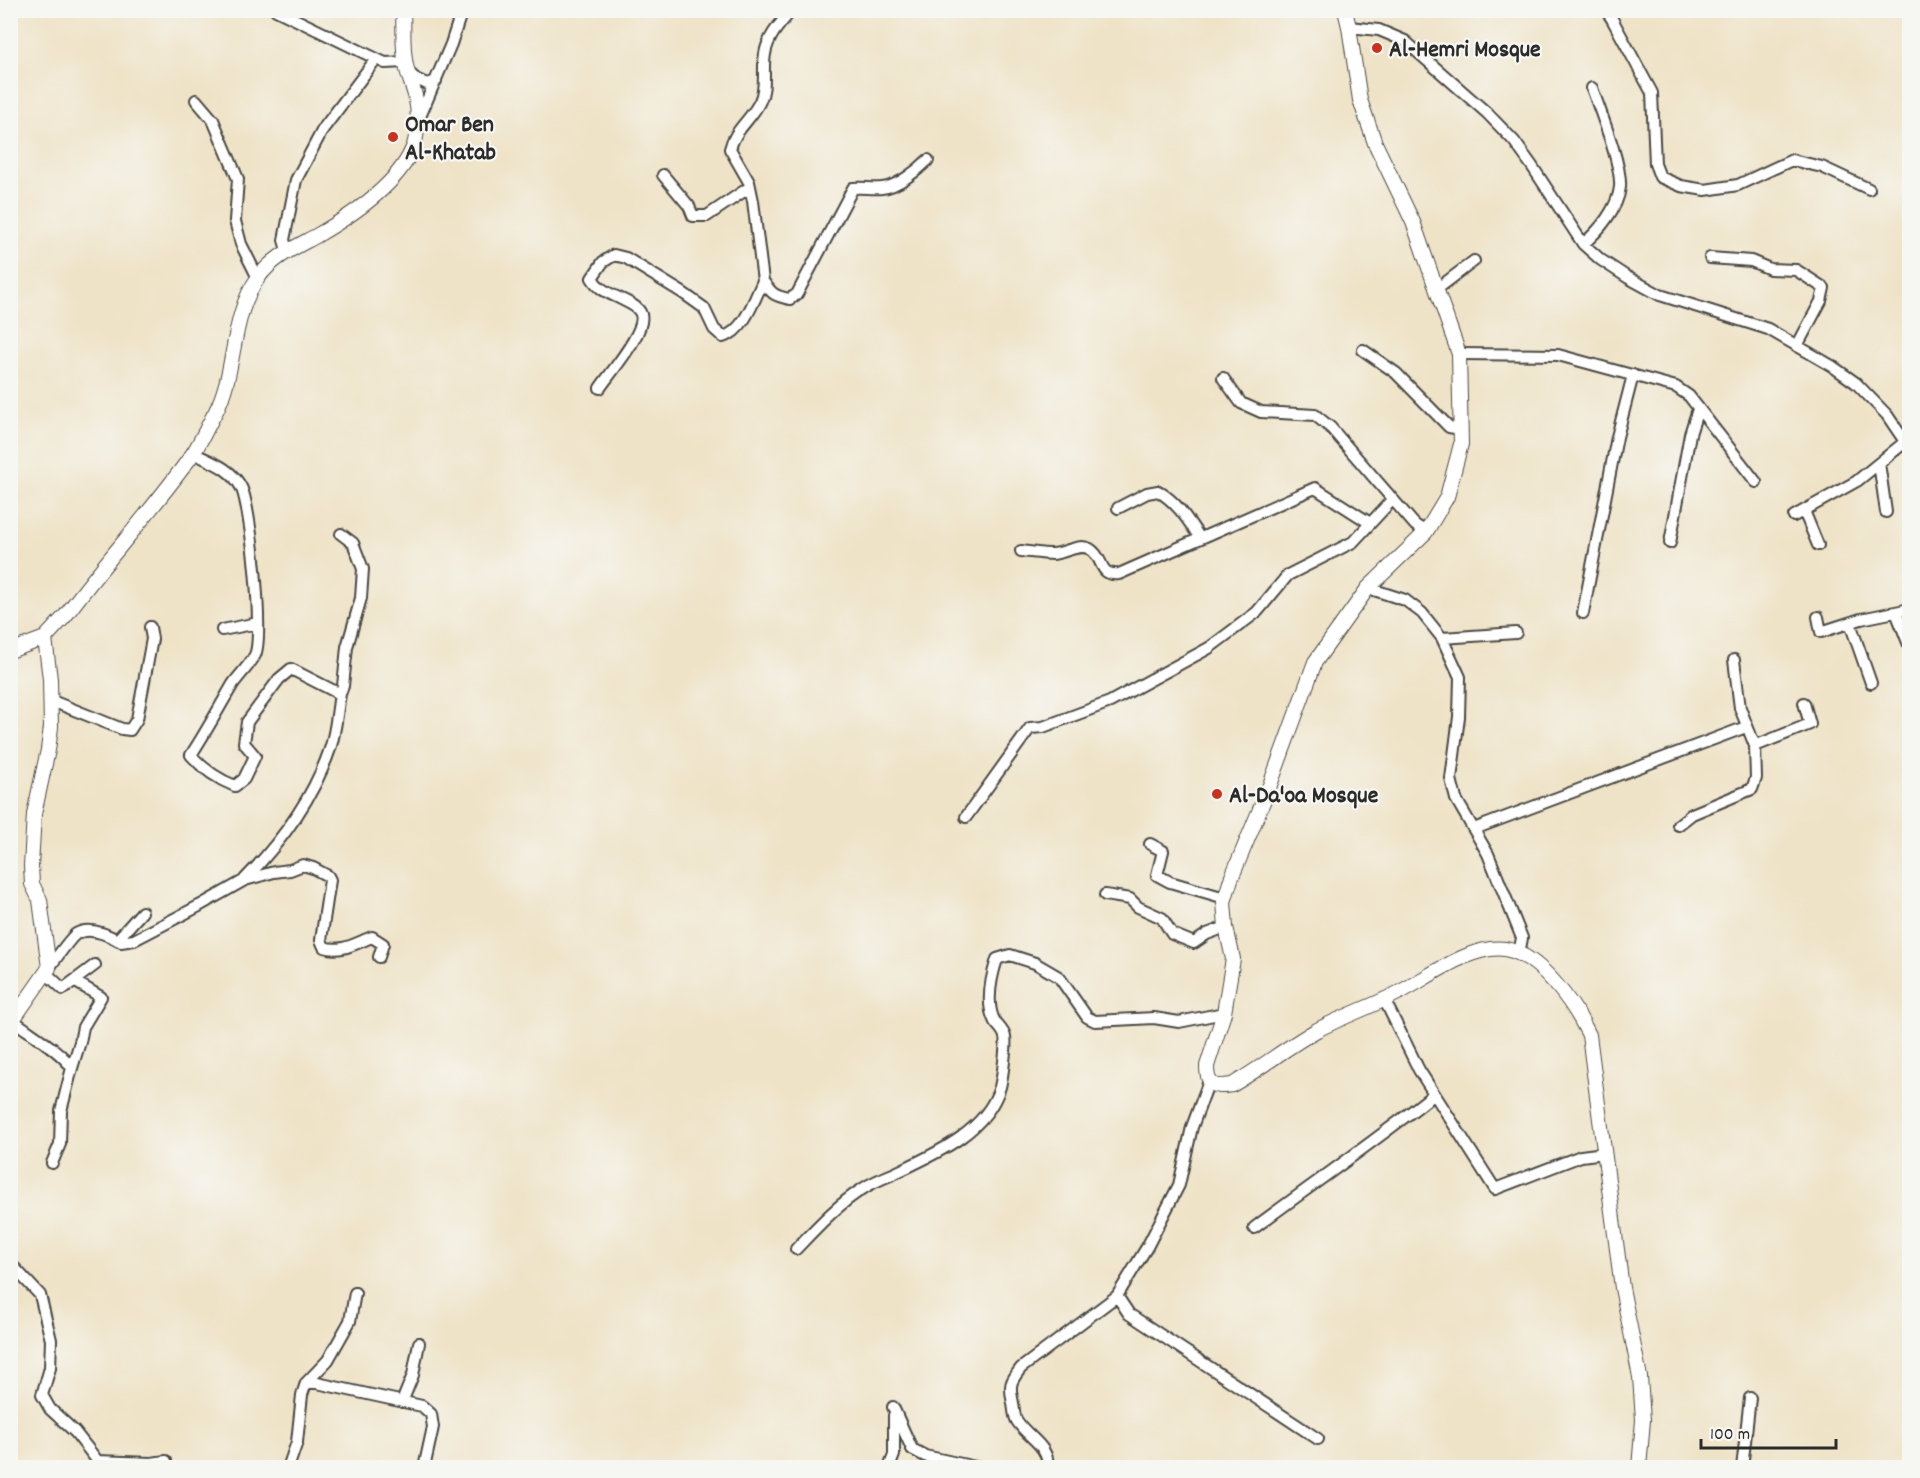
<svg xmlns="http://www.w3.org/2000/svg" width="1920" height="1478" viewBox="0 0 1920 1478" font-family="Dekko,sans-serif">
<rect width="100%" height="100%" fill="#f6f6f2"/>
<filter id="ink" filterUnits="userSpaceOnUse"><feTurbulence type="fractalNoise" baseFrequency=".0167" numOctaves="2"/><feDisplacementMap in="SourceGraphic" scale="12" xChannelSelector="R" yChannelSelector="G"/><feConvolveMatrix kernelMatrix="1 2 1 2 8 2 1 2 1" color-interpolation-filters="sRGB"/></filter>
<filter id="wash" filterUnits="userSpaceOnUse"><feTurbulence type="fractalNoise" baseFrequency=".008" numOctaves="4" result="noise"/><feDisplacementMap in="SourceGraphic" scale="24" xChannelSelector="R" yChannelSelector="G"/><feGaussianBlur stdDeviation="1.35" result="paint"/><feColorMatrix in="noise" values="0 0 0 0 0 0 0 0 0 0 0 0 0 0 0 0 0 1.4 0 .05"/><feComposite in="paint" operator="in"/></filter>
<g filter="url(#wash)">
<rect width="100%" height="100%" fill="#efe3c7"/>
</g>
<g filter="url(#ink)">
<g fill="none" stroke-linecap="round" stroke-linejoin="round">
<defs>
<path id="minor" d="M 276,10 L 385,63 L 405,62
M 1606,10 L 1612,19 L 1652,93 L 1655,164 L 1660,177 L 1681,186 L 1705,190 L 1738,185 L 1792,160 L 1822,167 L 1869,189
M 1349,27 L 1379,30 L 1405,41 L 1487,113 L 1514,141 L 1532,166 L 1583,244 L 1601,260 L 1627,277 L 1660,295 L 1768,329 L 1832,366 L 1856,383 L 1887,415 L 1910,449
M 408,72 L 416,79 L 427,84 L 436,81
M 196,100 L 213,120 L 238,179 L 235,221 L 241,244 L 258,278
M 419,119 L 451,44 L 462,10
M 663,175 L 689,206 L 693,216 L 707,216 L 750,187
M 1583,244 C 1599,231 1618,208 1620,187 C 1622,165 1600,111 1592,88
M 287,250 L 284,240 L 296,180 L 323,129 L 376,59
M 1710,258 L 1751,261 L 1770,269 L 1796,270 L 1824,288 L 1821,301 L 1797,346
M 763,281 C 772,294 774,296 790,299 L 797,294 L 853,188 C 863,187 872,189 882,188 C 897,187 918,170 928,160
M 1437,289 L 1474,261
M 1363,350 L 1396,373 L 1449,427 L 1461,429
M 1459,354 L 1558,355 L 1676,387 L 1689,396 L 1756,482
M 1223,378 L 1241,403 L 1261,412 L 1315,415 L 1331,428 L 1415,525 L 1426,532
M 600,388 C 609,374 650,328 640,312 C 637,306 627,302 621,299 C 609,293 599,290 592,278 L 603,262 L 614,255 L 626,258 L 683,293 L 704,308 L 714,329 L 723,337 C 744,332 755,298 763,281 L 753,201 L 749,182 L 730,149 C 734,130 752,119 760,101 C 767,87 762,70 765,54 C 768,36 780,24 792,10
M 193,453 C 211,462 231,468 241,487 C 251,506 264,636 255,655 C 250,665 240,674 233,684 C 219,708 206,732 191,755 C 204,770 217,779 235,786 L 244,779 L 255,756 L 244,743 L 247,722 L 279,679 L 291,669 L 340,694
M 1879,463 L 1886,512
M 1118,508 L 1147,493 L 1158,491 C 1178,503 1187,519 1200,538
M 1804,511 L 1818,545
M 1794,516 L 1857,481 L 1905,442
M 1670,543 L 1690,434 L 1698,409
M 1021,551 C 1031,552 1043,554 1053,554 C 1065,553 1079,543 1090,549 C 1105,558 1097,576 1119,574 L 1315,488 L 1370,523
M 1368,588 L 1405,600 L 1422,613 L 1442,638 L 1460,677 L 1459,717 L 1451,779 L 1456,799 L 1488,854 L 1522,938 L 1519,954
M 1896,612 L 1909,645
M 1583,613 L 1617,437 L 1633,375
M 1818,617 L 1821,632 L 1861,619 L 1910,609
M 1850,623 L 1871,683
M 222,630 L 258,623
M 1442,638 L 1516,633
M 52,701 L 122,729 L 130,730 L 137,719 L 152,639 L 150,627
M 1755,746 L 1810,724 L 1804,703
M 966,817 L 1030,728 L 1043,727 L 1110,702 L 1209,648 L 1257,612 L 1288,575 L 1353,542 L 1392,500
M 1678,825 L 1692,814 L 1752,789 L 1756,778 L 1755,746 L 1740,708 L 1734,660
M 1474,829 L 1746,727
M 1150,844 L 1163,851 L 1157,875 L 1170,882 L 1225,898
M 245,879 C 282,841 313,799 330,749 C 336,731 337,712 340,694 L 343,686 L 347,647 L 361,598 L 363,569 L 353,543 L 341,534
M 1105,895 L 1130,899 L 1138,907 L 1162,918 L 1172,934 L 1194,943 L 1207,934 L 1226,927
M 117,940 L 142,912
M 49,968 C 55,960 70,938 76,934 C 89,926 109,935 121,942 L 134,940 L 199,906 L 245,880 L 274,872 L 290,870 L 303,865 L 313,868 L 328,876 L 330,880 L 321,940 L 324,947 C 341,953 356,943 372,937 L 383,944 L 379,957
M 46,973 L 63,989 L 95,965
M 1384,999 L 1419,1070 L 1495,1189 L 1581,1156 L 1605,1153
M 13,1020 C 31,1034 61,1051 72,1068 L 61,1111 L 60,1144 L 52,1163
M 72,1068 L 80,1042 L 83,1027 L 101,997 L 74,981
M 1254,1228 C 1314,1183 1376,1141 1434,1094
M 796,1249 C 817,1227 838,1204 864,1188 C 873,1182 883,1178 893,1174 C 933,1155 986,1133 1000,1087 C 1002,1079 1007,1044 1005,1037 C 1004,1031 998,1026 995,1022 C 985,1004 991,978 997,959 L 1010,955 L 1035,963 L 1059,977 L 1087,1017 L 1095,1021 L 1154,1018 L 1179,1022 L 1224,1013
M 10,1263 L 40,1295 L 51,1340 L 50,1368 L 42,1395 L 50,1409 L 75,1432 L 103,1468
M 1117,1296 L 1129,1314 L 1318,1439
M 306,1383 L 328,1360 L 350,1321 L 355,1293
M 402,1402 L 413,1375 L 419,1343
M 893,1407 L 912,1449 L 925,1456 L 980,1468
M 97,1461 L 151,1463 L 166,1461
M 288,1468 L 297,1442 L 302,1395 L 306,1383 L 317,1383 L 422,1406 L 431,1414 L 433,1427 L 424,1468
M 889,1468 L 894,1455 L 894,1415
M 1048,1468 C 1049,1445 1028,1438 1017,1421 C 1014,1417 1014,1409 1013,1403 C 1009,1385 1010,1382 1021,1368 L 1117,1296 L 1147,1247 L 1179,1185 L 1192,1127 L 1209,1081
M 1742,1468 L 1750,1398"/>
<path id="tertiary" d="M 1345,10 L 1349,27 L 1360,100 L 1375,143 L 1413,222 L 1459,354 L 1461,444 L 1447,497 L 1426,532 L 1368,588 L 1315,662 L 1270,785 L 1231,879 L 1224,902 L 1226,927 L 1233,959 L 1224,1013 L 1207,1066 C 1207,1086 1214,1088 1232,1085 C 1261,1068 1287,1047 1317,1030 C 1344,1016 1373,1006 1400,992 C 1429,977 1472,944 1505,949 C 1541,955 1575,1006 1589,1035 L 1622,1288 L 1640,1377 L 1643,1420 L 1639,1468
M 10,651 L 45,638 L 66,615 C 106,560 153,510 192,455 C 201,442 208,425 216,411 C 237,370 230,316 258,278 C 273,257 294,248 316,236 C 351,216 400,184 414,145 C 418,132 419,112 416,100 C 414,88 408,77 406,65 C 402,48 404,28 403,10
M 10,1024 L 49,968 L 40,900 L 32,884 L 31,866 L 34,814 L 48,750 L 51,727 L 50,679 L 45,638"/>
</defs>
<use href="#minor" stroke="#484742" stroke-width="14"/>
<use href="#tertiary" stroke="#484742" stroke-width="16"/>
<use href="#minor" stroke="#fff" stroke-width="10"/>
<use href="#tertiary" stroke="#fff" stroke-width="14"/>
</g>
</g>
<g fill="#c8321e" stroke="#f6f6f2" stroke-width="2">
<circle cx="1377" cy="48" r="6"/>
<circle cx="393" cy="137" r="6"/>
<circle cx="1217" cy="794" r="6"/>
</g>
<g text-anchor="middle" stroke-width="4.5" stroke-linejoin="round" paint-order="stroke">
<g font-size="24" font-weight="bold" fill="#2b2b2b" stroke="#f6f6f2" text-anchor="start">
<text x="1389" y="56">Al-Hemri Mosque</text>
<text x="405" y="131">Omar Ben<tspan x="405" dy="28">Al-Khatab</tspan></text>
<text x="1229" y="802">Al-Da'oa Mosque</text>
</g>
</g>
<rect width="1920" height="1478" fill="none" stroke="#f6f6f2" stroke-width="36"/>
<path d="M1701 1439v9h135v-9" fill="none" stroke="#2b2b2b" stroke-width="3"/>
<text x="1710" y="1439" font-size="18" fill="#2b2b2b" stroke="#f6f6f2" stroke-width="4.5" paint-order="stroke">100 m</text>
</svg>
